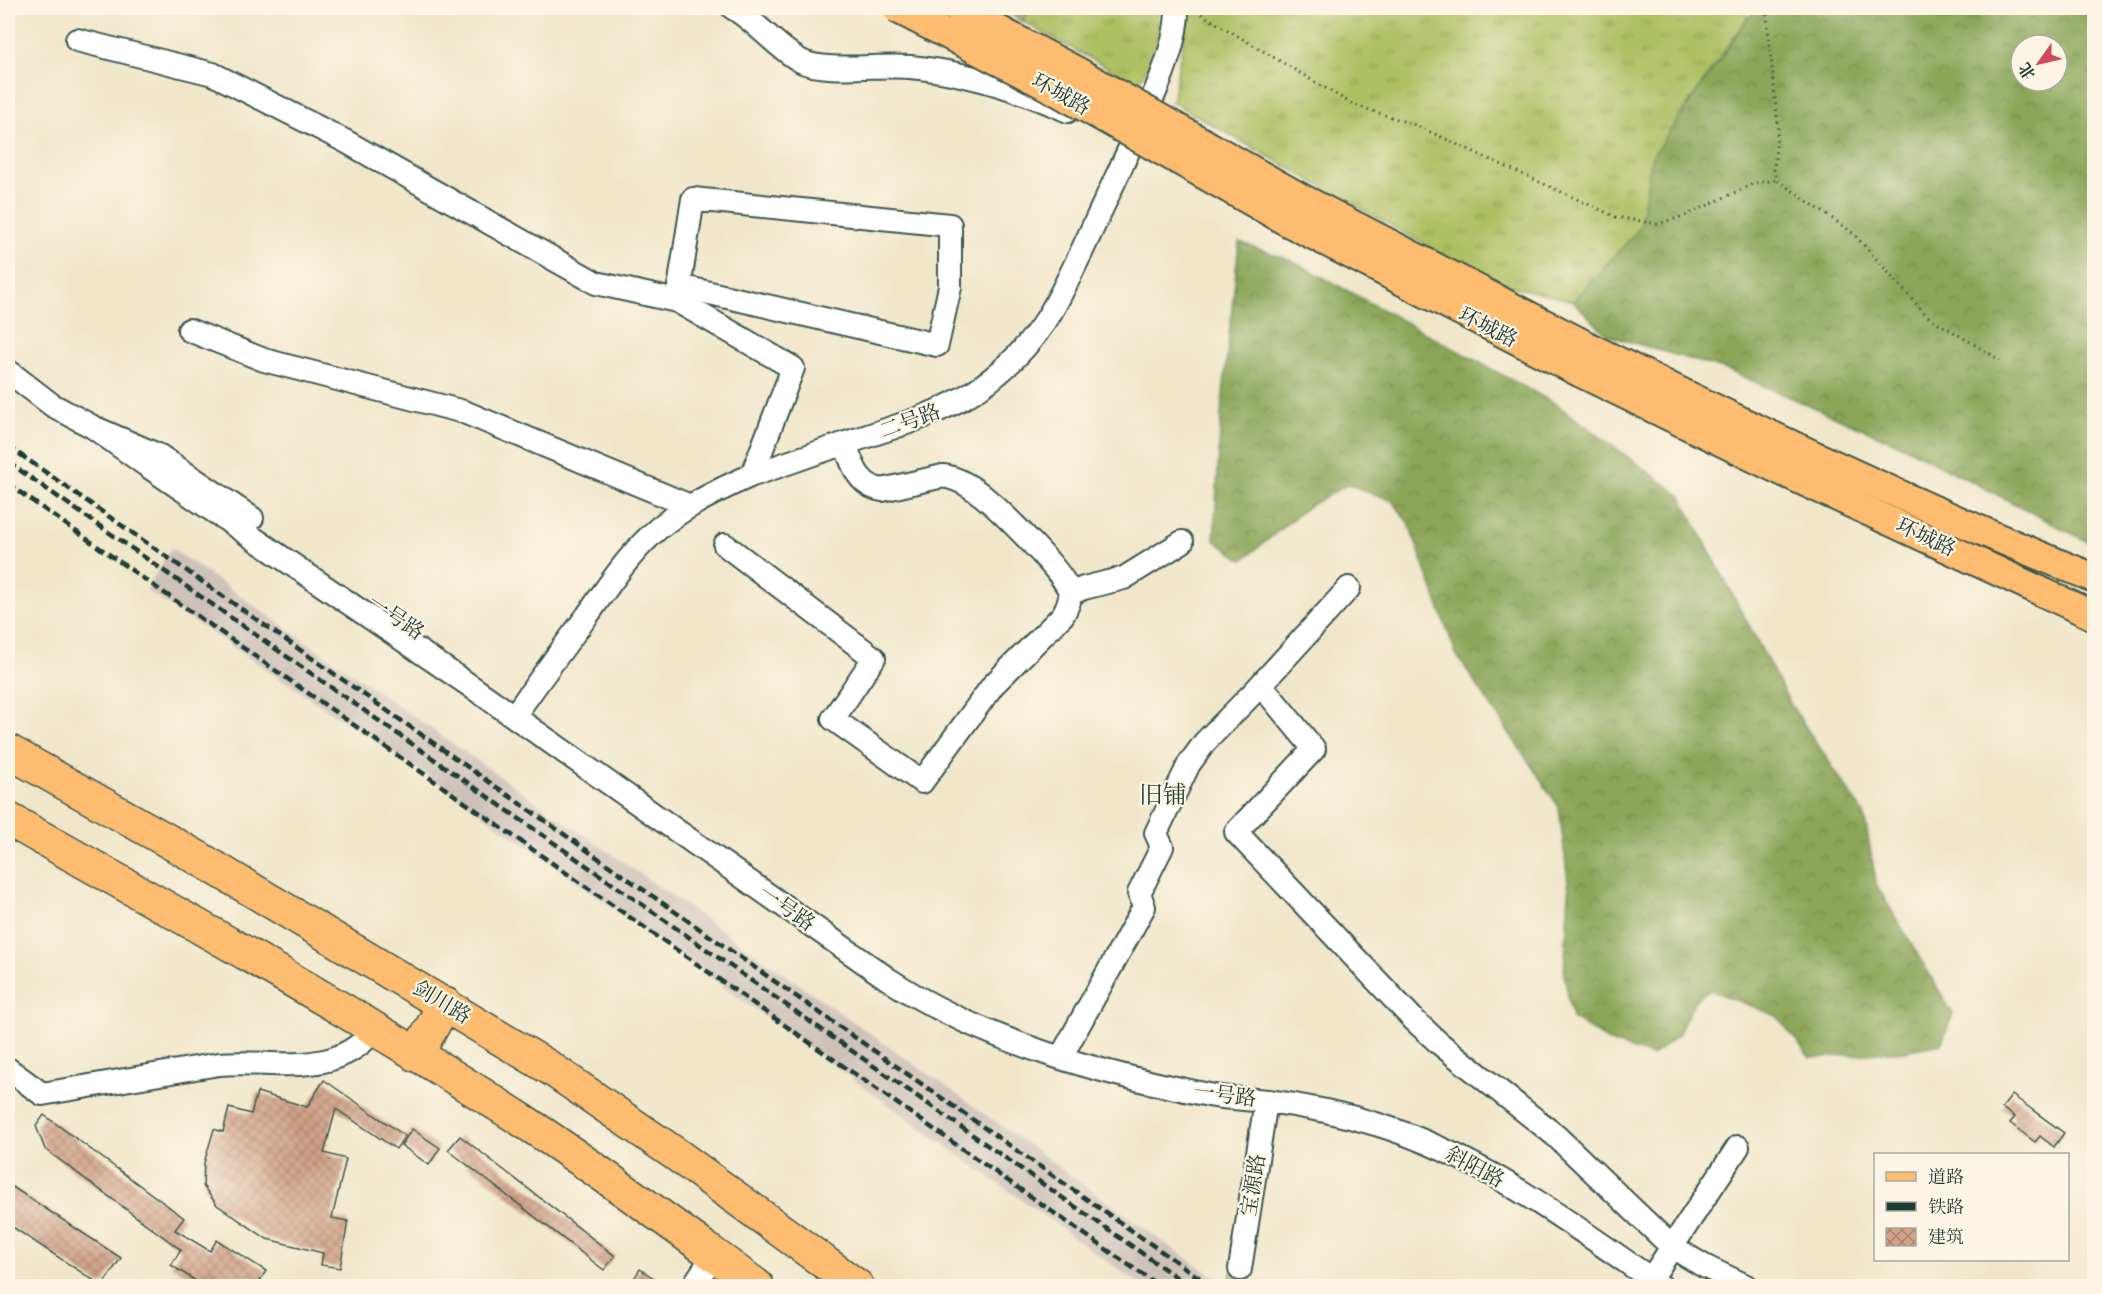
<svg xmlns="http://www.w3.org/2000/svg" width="2102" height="1294" viewBox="0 0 2102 1294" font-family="Cardo,'Noto Serif SC',serif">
<defs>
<pattern id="grass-tufts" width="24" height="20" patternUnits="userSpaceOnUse" patternTransform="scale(1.5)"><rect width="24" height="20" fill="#afc063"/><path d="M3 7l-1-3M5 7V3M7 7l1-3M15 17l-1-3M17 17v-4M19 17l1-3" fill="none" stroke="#8e9d52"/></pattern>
<pattern id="forest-crowns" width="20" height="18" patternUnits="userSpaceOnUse" patternTransform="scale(1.5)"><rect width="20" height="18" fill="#8ba659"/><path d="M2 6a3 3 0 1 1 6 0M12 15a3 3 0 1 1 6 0" fill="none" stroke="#71884a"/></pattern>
<pattern id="building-cross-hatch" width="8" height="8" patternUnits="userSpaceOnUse" patternTransform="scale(1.5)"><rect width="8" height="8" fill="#d2a288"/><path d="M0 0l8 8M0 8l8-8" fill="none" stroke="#aa8570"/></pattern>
</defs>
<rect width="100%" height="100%" fill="#fcf5e5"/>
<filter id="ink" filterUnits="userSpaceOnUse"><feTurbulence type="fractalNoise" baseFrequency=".0167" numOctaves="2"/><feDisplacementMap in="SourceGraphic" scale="12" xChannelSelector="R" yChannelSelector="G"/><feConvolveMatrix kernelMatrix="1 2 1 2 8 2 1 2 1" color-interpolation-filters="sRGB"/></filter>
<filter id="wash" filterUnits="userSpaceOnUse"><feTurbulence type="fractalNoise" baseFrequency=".008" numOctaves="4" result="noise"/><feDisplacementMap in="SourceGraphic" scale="24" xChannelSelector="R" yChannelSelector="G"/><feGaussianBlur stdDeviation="1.35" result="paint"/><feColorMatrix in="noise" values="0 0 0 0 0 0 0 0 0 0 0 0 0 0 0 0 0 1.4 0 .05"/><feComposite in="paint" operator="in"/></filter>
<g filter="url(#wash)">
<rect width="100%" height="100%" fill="#f0e7cb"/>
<path fill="#cec1ba" d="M 171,548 L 937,1080 L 1176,1251 L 1229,1286 L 1142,1286 L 445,787 L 146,590 Z"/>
<path fill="url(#grass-tufts)" stroke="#677e4c" stroke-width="1.5" d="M 1028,8 L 1157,8 L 1160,44 L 1138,84 L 1023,22 Z
M 1189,8 L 1746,8 L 1747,18 L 1652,157 L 1640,228 L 1573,301 L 1489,281 L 1172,102 Z"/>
<path fill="url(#forest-crowns)" stroke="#557246" stroke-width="1.5" fill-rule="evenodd" d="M 998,8 L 1028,8 L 1023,22 Z
M 1755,8 L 2094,8 L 2094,545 L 1905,447 L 1727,370 L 1607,335 L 1573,301 L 1640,228 L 1652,157 ZM 2021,45 L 2057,45 L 2057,81 L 2021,81 Z
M 1239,242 L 1293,261 L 1554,403 L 1680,495 L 1791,705 L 1864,814 L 1877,886 L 1953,1014 L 1941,1044 L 1905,1051 L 1810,1058 L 1777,1016 L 1710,990 L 1695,1000 L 1678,1035 L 1652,1056 L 1612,1043 L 1572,1018 L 1564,974 L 1569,891 L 1559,807 L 1456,654 L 1409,524 L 1393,501 L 1348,484 L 1306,508 L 1243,560 L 1214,540 L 1221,413 Z"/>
<g id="blocks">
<path fill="url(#building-cross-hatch)" d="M 324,1080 L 405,1136 L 396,1149 L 336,1109 L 324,1153 L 346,1159 L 332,1218 L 348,1221 L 340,1268 L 321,1265 L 323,1253 L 267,1239 L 217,1205 L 203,1186 L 204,1163 L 214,1129 L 223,1132 L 229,1108 L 251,1114 L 257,1092 L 307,1107 Z
M 2012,1095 L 2064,1133 L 2054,1147 L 2040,1136 L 2035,1142 L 2010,1123 L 2015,1117 L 2002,1108 Z
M 44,1115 L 184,1218 L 175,1230 L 210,1251 L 217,1240 L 266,1271 L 256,1287 L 205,1287 L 171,1265 L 181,1250 L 45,1149 L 36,1126 Z
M 412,1129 L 440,1148 L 429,1165 L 401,1145 Z
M 460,1136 L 615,1256 L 604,1270 L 448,1150 Z
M 8,1184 L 121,1258 L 102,1286 L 8,1224 Z
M 640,1269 L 667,1287 L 629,1287 Z"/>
</g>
</g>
<g filter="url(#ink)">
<use href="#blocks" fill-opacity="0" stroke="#3e564b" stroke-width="1.5"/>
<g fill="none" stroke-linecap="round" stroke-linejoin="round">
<path stroke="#c6c5ad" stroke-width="22" stroke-dasharray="22 11" stroke-linecap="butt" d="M 1236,1286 L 1240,1269"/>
<defs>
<path id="minor" d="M 733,8 C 757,22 777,48 801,61 C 823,73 883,64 910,67 C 965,72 1017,88 1068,111
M 77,40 L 213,74 L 345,141 L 596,283 L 677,301
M 679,286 L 937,345 L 950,287 L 950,225 L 693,199 L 677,301 L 793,368 L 752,475
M 189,330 L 264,360 L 464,412 L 690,506
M 8,371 L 52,405 L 93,427 L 160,456 L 252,518
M 93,427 L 146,465 L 472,687 L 888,979 C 984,1042 1102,1074 1214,1096 C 1232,1099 1251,1099 1268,1101 C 1306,1106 1343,1114 1379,1125 C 1483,1157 1573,1225 1661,1286
M 725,545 L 874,658 L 833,719 L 922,782 L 993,685 L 1063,615 C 1066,608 1071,601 1070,593 C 1066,574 1001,511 984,497 C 972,487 958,478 943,476 L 882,490 C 858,486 852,464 845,443
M 1070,594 L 1084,588 L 1124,578 L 1182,542
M 1261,685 L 1314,749 L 1236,832 L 1414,1020 L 1439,1043 L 1556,1136 L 1672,1247 L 1738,1147
M 514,716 C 538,682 562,649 587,616 C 609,585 631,551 660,527 C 687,505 720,489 752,475 C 783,465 815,453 846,443 C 932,415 992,399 1046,320 C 1059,300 1069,277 1080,255 C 1094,225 1108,195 1122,165 C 1141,122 1178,54 1177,8
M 1061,1057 L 1144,907 L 1139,893 L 1162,847 L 1156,833 L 1189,764 L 1205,742 L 1255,691 L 1349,588
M 8,1069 L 42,1094 L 219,1064 C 274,1059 334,1080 374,1030
M 1240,1269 L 1266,1101
M 1651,1279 L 1672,1247 L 1704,1266 L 1746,1286
M 693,1286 L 714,1255"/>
<path id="major" d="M 1593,349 C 1758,431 1924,509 2094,578
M 1581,373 L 1773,467 L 2094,616"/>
<path id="highway" d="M 8,751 L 200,859 L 550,1068 L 677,1155 L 857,1286
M 8,819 C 183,917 359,1015 528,1124 C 606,1175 681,1231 757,1286
M 416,1055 L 445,1004"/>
</defs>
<use href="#minor" stroke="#3e564b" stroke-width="26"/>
<use href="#major" stroke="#3e564b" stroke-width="32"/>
<use href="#highway" stroke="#3e564b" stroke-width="36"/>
<path stroke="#3e564b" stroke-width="3" stroke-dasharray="1.5 4.5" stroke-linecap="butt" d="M 1766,8 L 1778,126 L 1774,170 L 1777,180 L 1853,233 L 1927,316 L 2000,360
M 1196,11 L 1352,104 L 1415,125 L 1616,217 L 1658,224 L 1687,215 L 1755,183 L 1777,180"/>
<use href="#minor" stroke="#fff" stroke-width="22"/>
<use href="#major" stroke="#fdbc70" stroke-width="28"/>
<use href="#highway" stroke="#fdbc70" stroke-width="33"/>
<path stroke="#1f3d34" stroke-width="4.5" stroke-dasharray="9 4.5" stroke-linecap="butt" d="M 8,446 L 1211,1286
M 8,462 L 1189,1286
M 8,484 L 1159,1286"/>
<defs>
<path id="major-bridge" d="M 896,8 L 1051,88 L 1288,222 L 1581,373
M 957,8 L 1078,72 L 1301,198 L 1593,349"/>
</defs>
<use href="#major-bridge" stroke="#3e564b" stroke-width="32" stroke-linecap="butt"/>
<use href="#major-bridge" stroke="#fdbc70" stroke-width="28"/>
</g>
</g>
<g text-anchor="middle" stroke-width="4.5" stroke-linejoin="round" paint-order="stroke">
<g font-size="21" fill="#1f3d34" stroke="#fcf5e5">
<text transform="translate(1061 94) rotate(29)" y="7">环城路</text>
<text transform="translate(1488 327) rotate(27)" y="7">环城路</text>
<text transform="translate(910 421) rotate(-20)" y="7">二号路</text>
<text transform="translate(1926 537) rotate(25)" y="7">环城路</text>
<text transform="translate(396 617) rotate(34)" y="7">一号路</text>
<text transform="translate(787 908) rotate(35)" y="7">一号路</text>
<text transform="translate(442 1002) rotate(31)" y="7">剑川路</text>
<text transform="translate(1225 1095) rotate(7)" y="7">一号路</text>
<text transform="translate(1475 1167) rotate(28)" y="7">斜阳路</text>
<text transform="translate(1253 1185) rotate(-81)" y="7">宝源路</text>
</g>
<g font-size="24" fill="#1f3d34" stroke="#fcf5e5">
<text x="1163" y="803">旧铺</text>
</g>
</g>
<rect width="2102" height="1294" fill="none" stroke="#fcf5e5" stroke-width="30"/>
<rect x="1874" y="1153" width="195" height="108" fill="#fcf5e5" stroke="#a4ab9e" stroke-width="1.5"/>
<rect x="1886" y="1172" width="30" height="9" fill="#fdbc70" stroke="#a4ab9e" stroke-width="1.5"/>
<text x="1928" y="1183" font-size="18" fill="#1f3d34">道路</text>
<rect x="1886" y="1202" width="30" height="9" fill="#1f3d34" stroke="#a4ab9e" stroke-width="1.5"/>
<text x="1928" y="1213" font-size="18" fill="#1f3d34">铁路</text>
<rect x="1886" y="1228" width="30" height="18" fill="url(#building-cross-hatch)" stroke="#a4ab9e" stroke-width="1.5"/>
<text x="1928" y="1243" font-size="18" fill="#1f3d34">建筑</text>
<g transform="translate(2039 63) rotate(236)"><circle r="28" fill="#fcf5e5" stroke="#a4ab9e" stroke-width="1.5"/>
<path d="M0-4.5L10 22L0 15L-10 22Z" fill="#d1495b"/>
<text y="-9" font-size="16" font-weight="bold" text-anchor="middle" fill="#1f3d34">北</text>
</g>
</svg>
